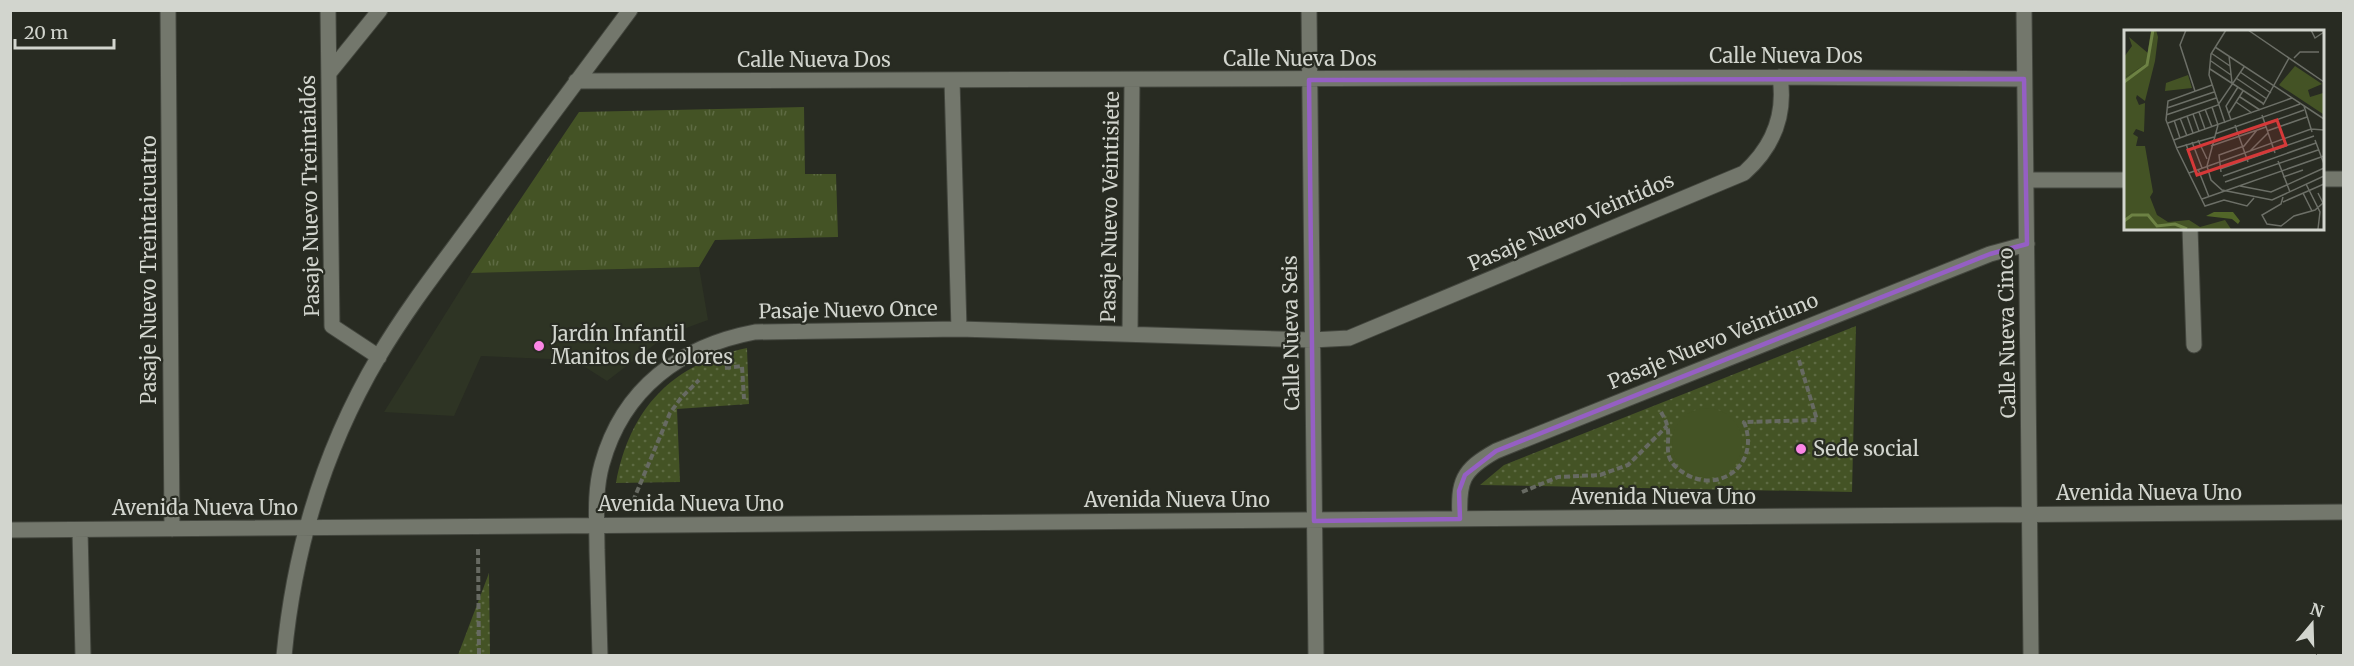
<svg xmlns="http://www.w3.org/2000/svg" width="2354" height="666" viewBox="0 0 2354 666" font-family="Merriweather,serif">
<defs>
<pattern id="grass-tufts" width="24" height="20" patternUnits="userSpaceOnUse" patternTransform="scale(1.5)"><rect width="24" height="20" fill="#445325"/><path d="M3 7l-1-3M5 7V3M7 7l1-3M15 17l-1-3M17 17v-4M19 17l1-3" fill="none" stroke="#5e6b43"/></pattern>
<pattern id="park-dots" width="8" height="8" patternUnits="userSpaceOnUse" patternTransform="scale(1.5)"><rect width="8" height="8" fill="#445325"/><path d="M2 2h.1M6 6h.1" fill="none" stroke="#5e6b43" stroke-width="1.8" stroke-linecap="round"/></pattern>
</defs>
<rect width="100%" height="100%" fill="#282b22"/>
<path fill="#2e3424" d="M 699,267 L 708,320 L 667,335 L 607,381 L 574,360 L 481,356 L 454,416 L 384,412 L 471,273 Z"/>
<path fill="url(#grass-tufts)" d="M 804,107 L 805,174 L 836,174 L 838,237 L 715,240 L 699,267 L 471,273 L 579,112 Z"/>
<path fill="url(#park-dots)" d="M 1856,326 L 1852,492 L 1480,485 L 1504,465 Z
M 747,348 L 749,404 L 677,409 L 680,482 L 616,483 C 630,408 672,364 747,348 Z
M 489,573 L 490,655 L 458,655 Z"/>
<path fill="#445325" d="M1672 443a35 35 0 1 1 70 0a35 35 0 1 1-70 0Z"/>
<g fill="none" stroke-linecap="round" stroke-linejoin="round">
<defs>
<path id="minor" d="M 168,10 L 172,529
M 328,10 L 332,326 L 379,357
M 1309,10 L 1316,656
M 2024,10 L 2031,656
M 329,73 L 380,10
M 952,80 L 959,329
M 576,81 L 1780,77 L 2024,79
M 2322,179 L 2344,179
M 2026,180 L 2126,180
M 2190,228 L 2194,345
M 1130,334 L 1132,80
M 1460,519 C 1458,481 1462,470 1496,451 L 1990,254 L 2027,244
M 10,530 L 2344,512
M 80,530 L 83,656
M 284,656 C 294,550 325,447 379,356 C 411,302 450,254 486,204 C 534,139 581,75 630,10
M 600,656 C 599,620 598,585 597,550 C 597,522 594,492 602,464 C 623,388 681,346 755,332 L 959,329 L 1312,340 L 1349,338 L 1744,173 C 1773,147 1786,116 1780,77"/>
</defs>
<use href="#minor" stroke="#43463e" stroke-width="17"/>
<path stroke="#676a62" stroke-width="4" stroke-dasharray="6 3" stroke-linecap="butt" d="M 725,368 L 742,366 L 744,399
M 1661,412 C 1663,416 1666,420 1667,425 C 1671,438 1663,454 1674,465 C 1710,501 1763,469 1744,422 L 1817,420 L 1798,357
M 1522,492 L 1558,477 L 1600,475 L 1628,465 L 1667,426
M 633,501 L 670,413 L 681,398 L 699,380
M 478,549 L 479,656"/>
<use href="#minor" stroke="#73776c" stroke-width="15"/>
</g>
<path fill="none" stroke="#955fc4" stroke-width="4.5" stroke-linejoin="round" d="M 2024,79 L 2027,244 L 1990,254 L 1496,451 L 1465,475 L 1459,491 L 1460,519 L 1314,521 L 1309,80 Z"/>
<g fill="#fb86e5" stroke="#282b22" stroke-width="2">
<circle cx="539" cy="346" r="6"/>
<circle cx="1801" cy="449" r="6"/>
</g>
<g text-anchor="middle" stroke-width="4.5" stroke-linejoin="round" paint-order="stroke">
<g font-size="20" fill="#d2d5ce" stroke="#282b22">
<text x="1786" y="63">Calle Nueva Dos</text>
<text x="1300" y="66">Calle Nueva Dos</text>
<text x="814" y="67">Calle Nueva Dos</text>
<text transform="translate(310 196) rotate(-91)" y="7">Pasaje Nuevo Treintaidós</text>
<text transform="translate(1110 207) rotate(-89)" y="7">Pasaje Nuevo Veintisiete</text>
<text transform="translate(1571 222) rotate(-23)" y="7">Pasaje Nuevo Veintidos</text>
<text transform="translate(149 270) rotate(-90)" y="7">Pasaje Nuevo Treintaicuatro</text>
<text transform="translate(848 310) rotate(-1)" y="7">Pasaje Nuevo Once</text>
<text transform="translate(1291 333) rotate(-91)" y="7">Calle Nueva Seis</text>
<text transform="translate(2007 333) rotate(-91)" y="7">Calle Nueva Cinco</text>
<text transform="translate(1713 341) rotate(-22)" y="7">Pasaje Nuevo Veintiuno</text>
<text x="2149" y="500">Avenida Nueva Uno</text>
<text x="1663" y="504">Avenida Nueva Uno</text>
<text x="1177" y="507">Avenida Nueva Uno</text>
<text x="691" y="511">Avenida Nueva Uno</text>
<text x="205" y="515">Avenida Nueva Uno</text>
</g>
<g font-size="20" fill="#d2d5ce" stroke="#282b22" text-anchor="start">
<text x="551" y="341">Jardín Infantil<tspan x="551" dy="23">Manitos de Colores</tspan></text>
<text x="1813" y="456">Sede social</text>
</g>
</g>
<g transform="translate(2124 30)">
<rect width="200" height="200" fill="#282b22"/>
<path d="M 5,7 L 25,24 L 22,34 L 0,48 L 0,27 L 8,16 ZM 171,36 L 198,54 L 184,60 L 186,67 L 199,63 L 199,84 L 155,55 Z" fill="#445325"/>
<path d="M 90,182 L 109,182 L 116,191 L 114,194 L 108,189 L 82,186 Z" fill="#526628"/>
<path d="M 27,0 L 32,0 L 34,7 L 31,31 L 21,71 L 13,65 L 12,68 L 15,75 L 21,73 L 20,102 L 12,99 L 9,104 L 14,107 L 12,116 L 21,116 L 29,162 L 26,167 L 33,185 L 44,192 L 65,190 L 76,197 L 101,190 L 107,199 L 0,199 L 0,48 L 22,34 Z" fill="#445325"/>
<path d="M 64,45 L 68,58 L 41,61 L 42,53 Z" fill="#445325"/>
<path fill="none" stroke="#6d8244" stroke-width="3" d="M 0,52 L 23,35 L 29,0M 0,191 L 8,185 L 24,185 L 33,196 L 51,194 L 63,199"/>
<path fill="none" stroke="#6c6f67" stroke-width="1.5" d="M 62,0 L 56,15 L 71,61M 124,0 L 200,52M 187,0 L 191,8 L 200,2M 91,17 L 200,89M 87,23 L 106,36M 105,26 L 108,53M 170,28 L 176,22 L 195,22M 87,31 L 107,45M 86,39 L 140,74M 116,42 L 147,63M 112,48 L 143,69M 88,55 L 44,71 L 42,90 L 53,119 L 81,176 L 100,170 L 123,176 L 130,168M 116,67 L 136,80M 112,72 L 128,83M 139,75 L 165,28M 180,76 L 188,102M 88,77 L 94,95M 43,78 L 90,62M 81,79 L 88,97M 75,82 L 81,99M 105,83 L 119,61M 69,84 L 75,101M 42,85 L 92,68M 138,85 L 151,123M 63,86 L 69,103M 56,88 L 63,106M 50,90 L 56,108M 107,90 L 102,76 L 114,57M 44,93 L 94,75 L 120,37M 101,93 L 85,45 L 87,24 L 102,0M 141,94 L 180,80M 94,95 L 83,136 L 87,150 L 98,160 L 148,170 L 200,146M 111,95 L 124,132M 143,101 L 183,87M 91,104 L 176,74M 50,110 L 168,68M 74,110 L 83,129M 191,110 L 200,134M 68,112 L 78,138M 62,114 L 71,140M 87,116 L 142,97M 52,118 L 90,107M 126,121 L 144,103M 154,131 L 166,162M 74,139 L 85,167M 96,139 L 190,106M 97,142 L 95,125 L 120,116 L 133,100M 65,143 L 187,99 L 200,100M 99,146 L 192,113M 159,147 L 179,140M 101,152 L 194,120M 182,154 L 196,182 L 194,199M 116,156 L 147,162 L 200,138M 179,163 L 188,181M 159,167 L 157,174 L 138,185 L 143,194 L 157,196 L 170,186 L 191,180 L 199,173 L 194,163M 78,169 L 200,126M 159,172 L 200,154"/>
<path fill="#d63939" fill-opacity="0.15" stroke="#d63939" stroke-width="3" d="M 153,90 L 162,115 L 73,145 L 64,120 Z"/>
<rect width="200" height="200" fill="none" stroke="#d2d5ce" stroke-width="3"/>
</g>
<rect width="2354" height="666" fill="none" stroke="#d2d5ce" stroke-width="24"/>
<g transform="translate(2312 624) rotate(19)" stroke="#282b22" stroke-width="4.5" paint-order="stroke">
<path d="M0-4.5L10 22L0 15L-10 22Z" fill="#d2d5ce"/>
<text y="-9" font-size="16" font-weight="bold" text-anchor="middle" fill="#d2d5ce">N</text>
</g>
<path d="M15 39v9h99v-9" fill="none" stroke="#d2d5ce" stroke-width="3"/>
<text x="24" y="39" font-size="18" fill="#d2d5ce" stroke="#282b22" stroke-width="4.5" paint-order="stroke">20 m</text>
</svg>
